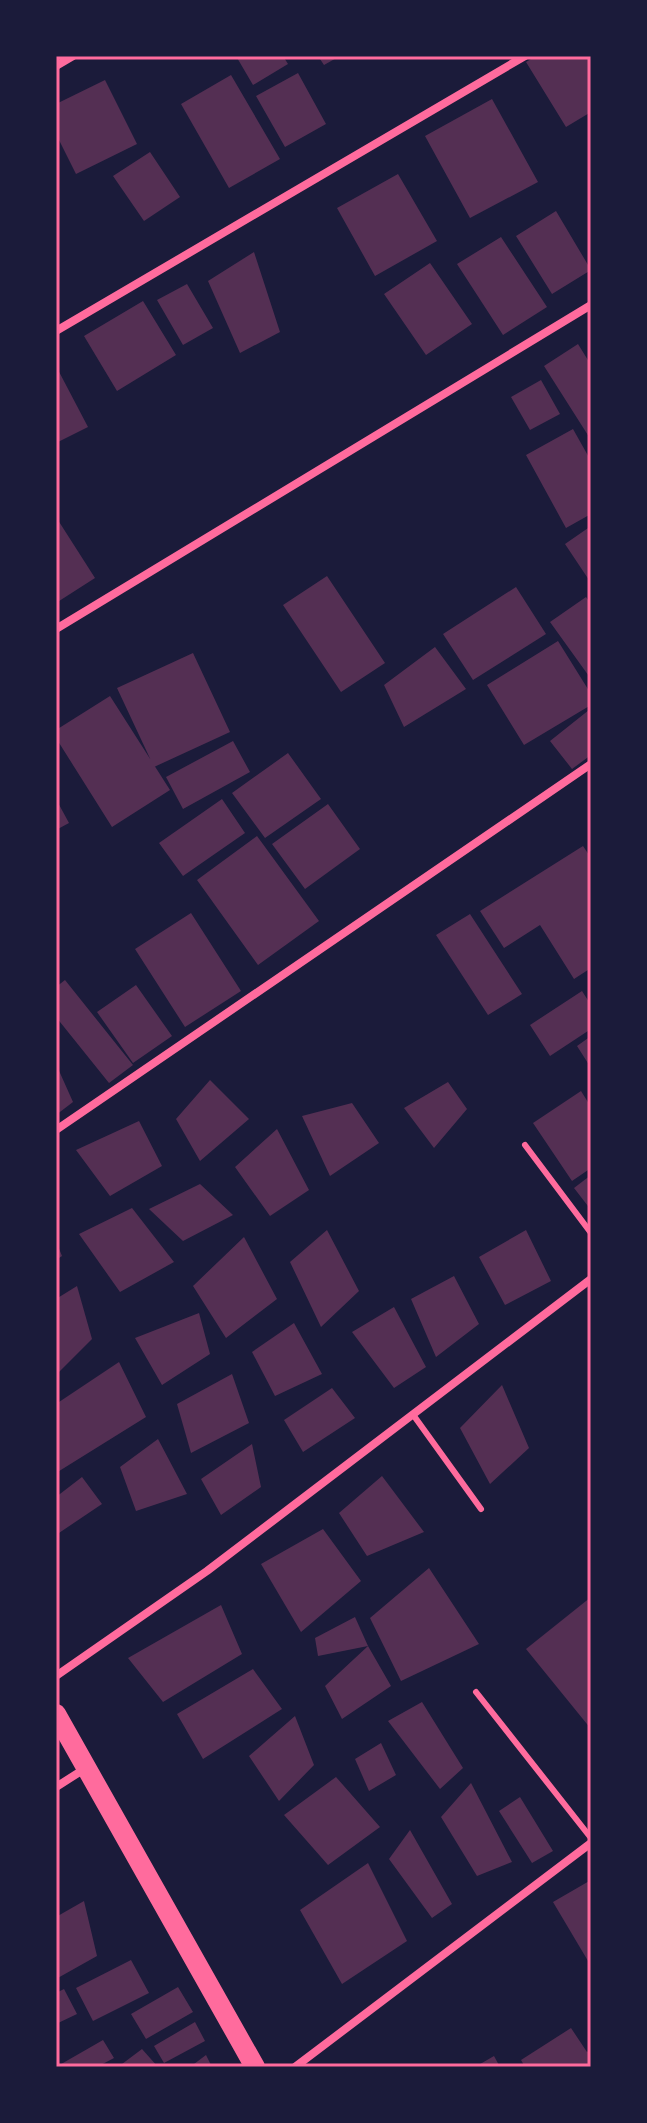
<svg xmlns="http://www.w3.org/2000/svg" width="647" height="2123" viewBox="0 0 647 2123" font-family="Signika,sans-serif">
<rect width="100%" height="100%" fill="#1b1b3a"/>
<path fill="#542f53" d="M 236,56 L 283,56 L 288,64 L 253,85 Z
M 318,56 L 340,56 L 324,65 Z
M 536,56 L 591,56 L 591,112 L 566,127 L 526,62 Z
M 298,73 L 326,124 L 285,147 L 256,96 Z
M 231,75 L 280,159 L 229,188 L 181,104 Z
M 105,80 L 137,144 L 76,174 L 56,134 L 56,104 Z
M 492,99 L 538,182 L 470,218 L 425,136 Z
M 150,152 L 180,197 L 144,221 L 113,176 Z
M 398,174 L 437,241 L 375,276 L 337,208 Z
M 556,211 L 591,270 L 552,294 L 516,236 Z
M 501,237 L 547,307 L 503,335 L 457,264 Z
M 254,252 L 280,332 L 240,353 L 208,281 Z
M 430,263 L 472,324 L 426,355 L 384,294 Z
M 187,284 L 213,328 L 183,345 L 157,300 Z
M 143,301 L 176,355 L 117,391 L 84,336 Z
M 578,344 L 591,365 L 591,440 L 544,366 Z
M 56,366 L 88,427 L 56,443 Z
M 541,380 L 560,414 L 530,430 L 511,397 Z
M 573,429 L 591,461 L 591,514 L 566,528 L 526,455 Z
M 56,517 L 95,578 L 56,603 Z
M 591,526 L 591,583 L 565,544 Z
M 327,576 L 385,663 L 341,692 L 283,605 Z
M 516,587 L 546,634 L 473,680 L 443,634 Z
M 586,597 L 591,604 L 591,679 L 550,622 Z
M 558,641 L 591,694 L 591,705 L 524,745 L 487,685 Z
M 435,647 L 466,689 L 404,727 L 384,685 Z
M 193,653 L 230,732 L 154,767 L 117,688 Z
M 110,696 L 170,790 L 112,827 L 56,738 L 56,730 Z
M 589,710 L 591,755 L 572,769 L 550,741 Z
M 233,741 L 250,772 L 183,809 L 166,777 Z
M 288,753 L 321,799 L 265,838 L 232,793 Z
M 56,799 L 69,823 L 56,830 Z
M 222,799 L 245,833 L 183,876 L 159,843 Z
M 328,804 L 360,849 L 305,889 L 272,844 Z
M 257,836 L 319,921 L 258,965 L 197,880 Z
M 583,846 L 591,858 L 591,968 L 574,979 L 540,925 L 504,948 L 480,911 Z
M 191,913 L 241,991 L 185,1027 L 135,949 Z
M 470,914 L 522,994 L 488,1015 L 436,935 Z
M 65,980 L 133,1065 L 109,1083 L 56,1017 L 56,987 Z
M 136,985 L 172,1036 L 133,1063 L 97,1012 Z
M 582,991 L 591,1005 L 591,1029 L 550,1056 L 530,1025 Z
M 591,1036 L 591,1068 L 577,1046 Z
M 56,1064 L 73,1102 L 56,1115 Z
M 210,1080 L 249,1119 L 200,1161 L 176,1119 Z
M 448,1082 L 467,1109 L 434,1148 L 404,1108 Z
M 581,1091 L 591,1107 L 591,1168 L 572,1181 L 533,1123 Z
M 352,1103 L 379,1143 L 330,1176 L 302,1116 Z
M 139,1121 L 162,1166 L 110,1196 L 76,1150 Z
M 277,1129 L 309,1190 L 270,1216 L 235,1167 Z
M 591,1175 L 591,1210 L 574,1188 Z
M 200,1184 L 233,1215 L 183,1241 L 149,1209 Z
M 132,1208 L 174,1262 L 120,1292 L 79,1234 Z
M 327,1230 L 359,1291 L 321,1327 L 290,1262 Z
M 526,1230 L 551,1281 L 505,1305 L 479,1257 Z
M 244,1237 L 277,1299 L 226,1338 L 193,1286 Z
M 56,1241 L 62,1256 L 56,1260 Z
M 454,1276 L 479,1324 L 436,1357 L 411,1299 Z
M 77,1286 L 92,1339 L 56,1375 L 56,1299 Z
M 394,1307 L 426,1367 L 394,1388 L 352,1332 Z
M 199,1313 L 210,1354 L 162,1385 L 135,1338 Z
M 294,1323 L 322,1374 L 275,1396 L 252,1352 Z
M 119,1362 L 146,1417 L 56,1473 L 56,1404 Z
M 232,1374 L 249,1423 L 191,1453 L 177,1404 Z
M 502,1385 L 529,1448 L 490,1484 L 460,1428 Z
M 332,1388 L 355,1418 L 303,1452 L 284,1420 Z
M 158,1439 L 187,1494 L 136,1511 L 120,1467 Z
M 252,1444 L 261,1487 L 221,1515 L 201,1479 Z
M 382,1476 L 424,1532 L 367,1556 L 339,1513 Z
M 82,1477 L 102,1504 L 56,1535 L 56,1497 Z
M 323,1529 L 361,1581 L 301,1632 L 261,1564 Z
M 429,1568 L 479,1644 L 401,1681 L 370,1618 Z
M 591,1597 L 591,1729 L 526,1649 Z
M 221,1605 L 242,1654 L 163,1702 L 128,1658 Z
M 355,1617 L 368,1646 L 318,1656 L 315,1638 Z
M 368,1646 L 391,1686 L 342,1719 L 325,1686 Z
M 253,1669 L 282,1709 L 203,1759 L 177,1714 Z
M 422,1702 L 463,1768 L 440,1789 L 388,1721 Z
M 295,1716 L 314,1765 L 279,1801 L 249,1756 Z
M 381,1743 L 396,1775 L 369,1791 L 355,1759 Z
M 336,1777 L 380,1827 L 328,1865 L 284,1815 Z
M 471,1783 L 512,1862 L 477,1876 L 441,1817 Z
M 520,1797 L 553,1851 L 532,1863 L 499,1811 Z
M 410,1830 L 452,1904 L 432,1918 L 389,1859 Z
M 368,1863 L 407,1941 L 342,1984 L 300,1910 Z
M 591,1880 L 591,1966 L 553,1902 Z
M 84,1901 L 97,1956 L 56,1979 L 56,1917 Z
M 131,1960 L 149,1993 L 93,2021 L 76,1988 Z
M 178,1987 L 193,2012 L 146,2039 L 131,2014 Z
M 64,1989 L 77,2014 L 56,2024 L 56,1993 Z
M 195,2022 L 205,2041 L 164,2063 L 154,2046 Z
M 571,2028 L 587,2052 L 591,2049 L 591,2067 L 525,2067 L 521,2060 Z
M 103,2040 L 114,2058 L 97,2067 L 56,2067 Z
M 142,2049 L 158,2067 L 118,2067 Z
M 206,2055 L 212,2067 L 190,2067 Z
M 494,2056 L 500,2067 L 475,2067 Z"/>
<g fill="none" stroke-linecap="round" stroke-linejoin="round">
<path stroke="#ff6b9d" stroke-width="6" d="M 525,1145 L 591,1233
M 414,1416 L 481,1509
M 476,1692 L 591,1838"/>
<path stroke="#ff6b9d" stroke-width="8" d="M 56,66 L 73,56
M 56,331 L 525,56
M 56,629 L 591,305
M 56,1130 L 591,764
M 56,1676 L 207,1571 L 591,1279
M 56,1787 L 86,1768
M 295,2067 L 591,1843"/>
<path stroke="#ff6b9d" stroke-width="20" d="M 56,1714 L 255,2067"/>
</g>
<rect width="647" height="2123" fill="none" stroke="#1b1b3a" stroke-width="116"/>
<rect x="58" y="58" width="531" height="2007" fill="none" stroke="#ff6b9d" stroke-width="3"/>
</svg>
